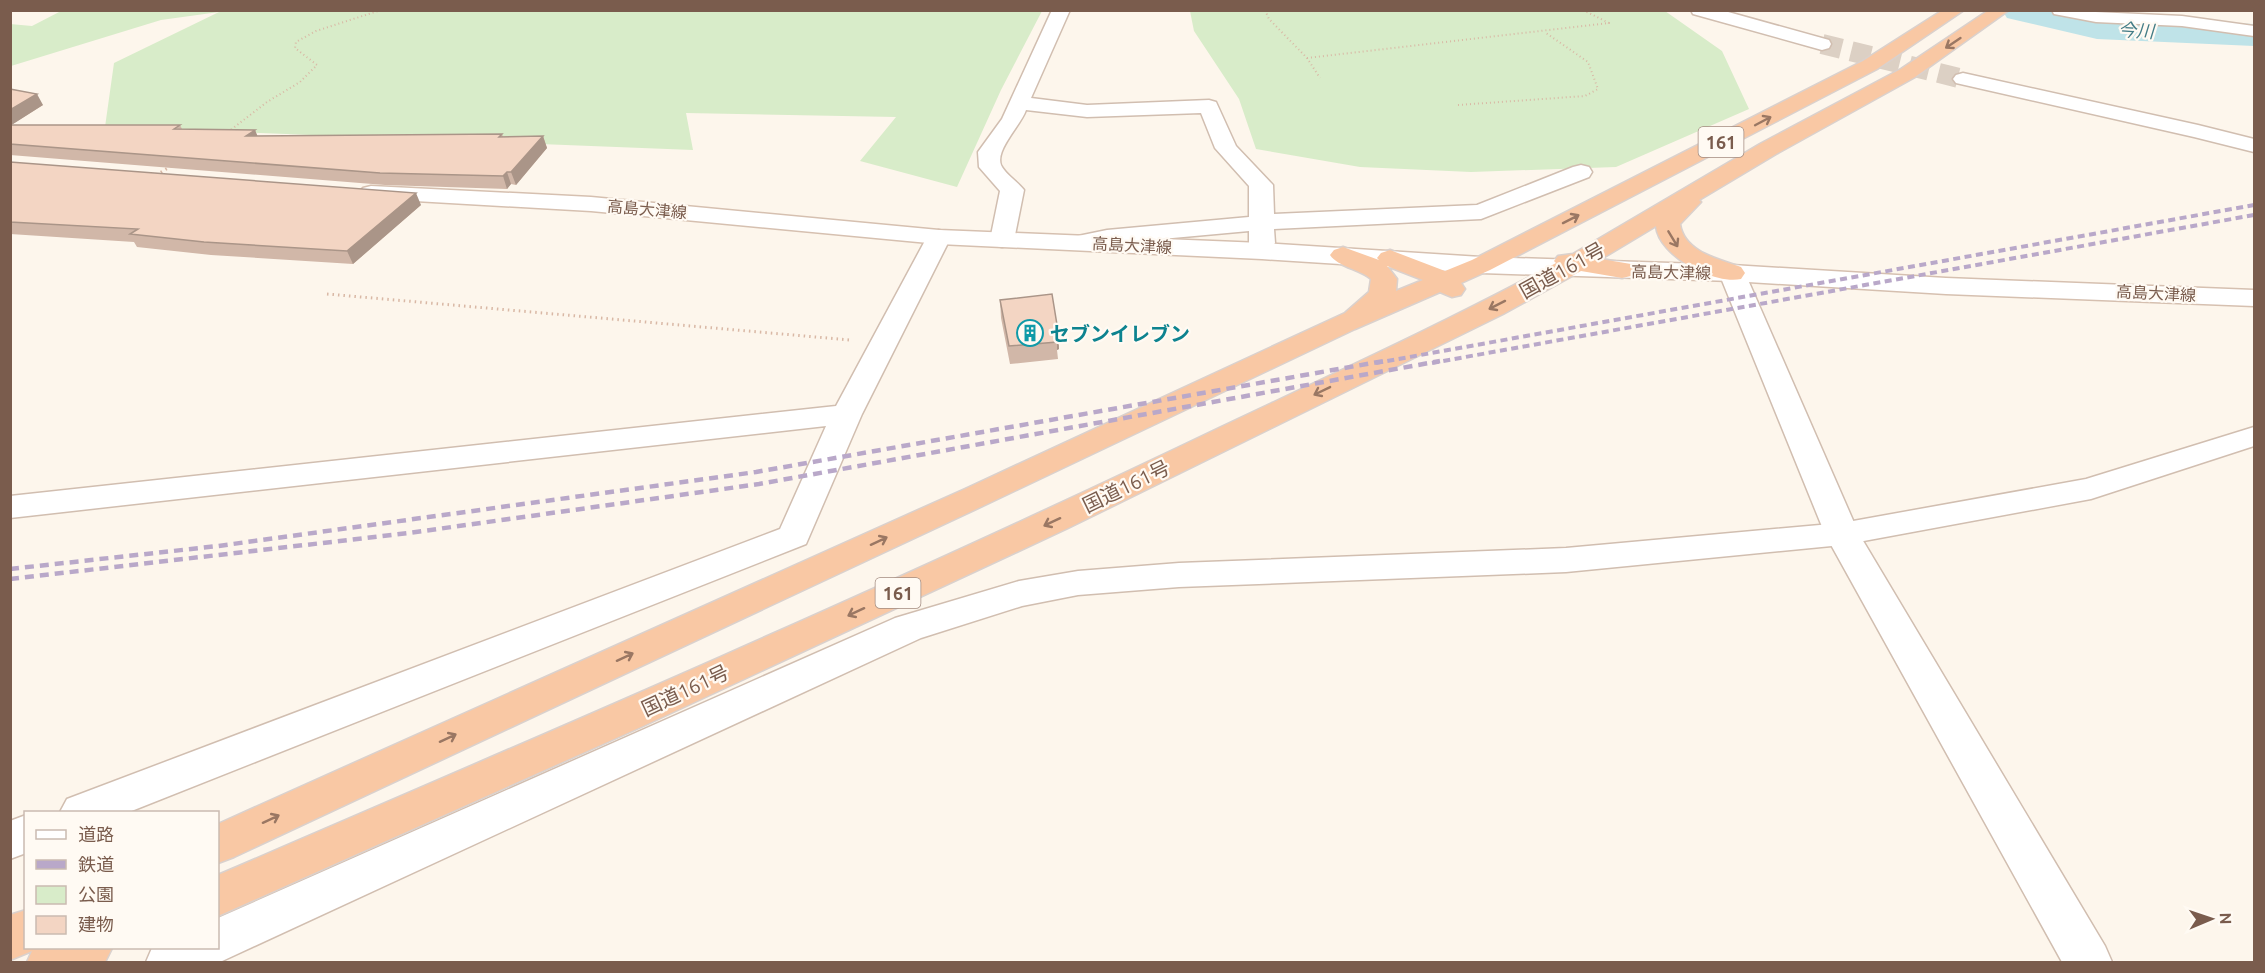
<svg xmlns="http://www.w3.org/2000/svg" width="2265" height="973" viewBox="0 0 2265 973" font-family="Ubuntu,'Noto Sans JP',sans-serif">
  <rect width="100%" height="100%" fill="#fdf6ec"/>
  <path fill="#d8ecc9" d="M 63,10 L 1042,11 L 1001,90 L 957,187 L 860,161 L 896,117 L 686,113 L 693,150 L 105,127 L 114,63 L 219,12 L 161,20 L 11,66 L 10,24 L 32,26 Z
    M 1190,11 L 1665,11 L 1722,51 L 1749,109 L 1616,167 L 1471,172 L 1360,167 L 1256,149 L 1239,99 L 1194,31 Z"/>
  <g fill="none" stroke-linecap="round" stroke-linejoin="round">
    <path fill="#bfe3e8" fill-rule="evenodd" d="M 2002,10 L 2070,10 L 2097,17 L 2254,24 L 2254,46 L 2097,39 L 2007,18 Z"/>
    <path stroke="#dcd0c4" stroke-width="20" stroke-dasharray="20 10" stroke-linecap="butt" d="M 1822,44 L 1963,79"/>
    <defs>
      <path id="minor" d="M 1052,10 L 1070,10 L 1031,98 L 1087,105 L 1209,100 L 1216,102 L 1236,146 L 1273,185 L 1274,214 L 1477,205 L 1573,167 L 1581,165 L 1589,167 L 1592,172 L 1589,177 L 1481,219 L 1274,229 L 1275,243 L 1271,248 L 1262,251 L 1253,248 L 1249,243 L 1249,231 L 1107,244 L 1082,250 L 1073,247 L 1069,242 L 1073,237 L 1107,230 L 1249,217 L 1249,186 L 1215,148 L 1201,113 L 1087,117 L 1026,110 C 1021,125 995,150 1001,165 C 1005,174 1018,182 1024,190 L 1014,240 L 1011,245 L 1002,247 L 993,245 L 990,240 L 1000,191 L 979,167 L 978,152 L 1002,119 Z
        M 1691,10 L 1721,10 L 1829,40 L 1831,44 L 1829,48 L 1822,50 L 1693,14 Z
        M 2052,10 L 2182,16 L 2254,26 L 2254,36 L 2182,26 L 2096,22 L 2054,14 Z
        M 1963,73 L 2198,125 L 2254,139 L 2254,152 L 2194,137 L 1956,83 L 1953,79 L 1956,75 Z
        M 939,230 L 948,232 L 951,237 L 862,414 L 806,544 L 129,812 L 60,812 L 67,799 L 780,529 L 826,426 L 10,518 L 10,496 L 836,406 L 927,237 L 930,232 Z
        M 1732,265 L 1741,267 L 1745,273 L 1859,534 L 2105,946 L 2112,962 L 2062,962 L 1825,534 L 1719,273 L 1723,267 Z
        M 26,815 L 26,853 L 10,859 L 10,821 Z"/>
      <path id="tertiary" d="M 2254,427 L 2254,446 L 2091,499 L 1842,545 L 1566,572 L 1179,587 L 1078,595 L 1022,606 L 921,638 L 220,962 L 146,962 L 152,948 L 218,948 L 218,918 L 895,618 L 1019,581 L 1078,571 L 1179,563 L 1566,548 L 1842,523 L 2086,479 Z"/>
      <path id="secondary" d="M 371,186 L 591,197 L 939,230 L 1262,243 L 1481,257 L 1732,265 L 1946,278 L 2254,290 L 2254,306 L 1946,294 L 1732,281 L 1481,273 L 1262,259 L 939,244 L 591,211 L 363,198 L 359,193 L 363,188 Z"/>
      <path id="trunk" d="M 1943,10 L 1964,10 L 1877,69 L 1490,270 L 1461,283 L 1465,289 L 1461,295 L 1452,297 L 1440,292 L 1355,329 L 989,503 L 234,857 L 218,863 L 218,824 L 965,489 L 1345,313 L 1369,292 L 1371,279 C 1360,269 1338,267 1330,255 L 1334,250 L 1343,247 L 1379,260 L 1377,258 L 1381,253 L 1390,250 L 1445,271 L 1472,260 L 1863,61 ZM 1387,266 L 1423,280 L 1396,291 L 1397,279 Z
        M 1989,10 L 2009,10 L 1915,77 L 1776,154 L 1699,200 L 1701,202 L 1680,224 C 1684,252 1718,259 1741,267 L 1745,273 L 1741,279 C 1714,285 1659,256 1656,226 L 1601,259 L 1631,264 L 1635,270 L 1631,276 L 1622,278 L 1581,271 L 1503,314 L 1068,528 L 643,726 L 218,916 L 218,875 C 553,731 888,587 1217,429 C 1331,375 1445,323 1556,263 L 1554,261 L 1558,256 L 1573,254 L 1760,144 L 1901,69 Z
        M 26,910 L 26,948 L 112,948 L 105,962 L 27,962 L 32,951 L 10,960 L 10,915 Z"/>
    </defs>
    <use href="#minor" stroke="#d1beb0" stroke-width="3"/>
    <use href="#tertiary" stroke="#d1beb0" stroke-width="3"/>
    <use href="#secondary" stroke="#d6c0b0" stroke-width="3"/>
    <use href="#trunk" stroke="#dad1cd" stroke-width="3"/>
    <path stroke="#d9b8a5" stroke-width="2" stroke-dasharray="1 3" stroke-linecap="butt" d="M 1265,10 L 1269,19 L 1307,58 L 1320,78
      M 1307,58 L 1609,23 L 1583,10
      M 1458,105 L 1585,96 L 1598,89 L 1588,62 L 1546,33
      M 228,132 L 267,102 L 300,82 L 317,65 L 295,48 L 296,42 L 316,31 L 381,10"/>
    <path stroke="#d9b8a5" stroke-width="3" stroke-dasharray="1.5 4" stroke-linecap="butt" d="M 156,175 L 173,165
      M 327,294 L 850,340"/>
    <use href="#minor" fill="#fff" fill-rule="evenodd"/>
    <use href="#tertiary" fill="#fff" fill-rule="evenodd"/>
    <use href="#secondary" fill="#fff" fill-rule="evenodd"/>
    <use href="#trunk" fill="#f9c8a4" fill-rule="evenodd"/>
    <path stroke="#b9a8c9" stroke-width="4" stroke-dasharray="7 4.5" stroke-linecap="butt" d="M 1376,363 L 2254,205
      M 1432,363 L 2254,215"/>
    <path stroke="#b9a8c9" stroke-width="4.5" stroke-dasharray="9 6" stroke-linecap="butt" d="M 10,569 L 218,546 L 756,472 L 1384,361
      M 10,579 L 409,533 L 759,484 L 1440,361"/>
  </g>
  <path fill="#d1b7a8" d="M 10,89 L 43,105 L 11,125 L 180,125 L 182,129 L 255,130 L 257,136 L 502,134 L 503,137 L 543,136 L 547,148 L 516,185 L 511,184 L 507,189 L 385,185 L 10,155 Z
    M 10,162 L 421,205 L 353,264 L 211,255 L 137,247 L 134,242 L 10,234 Z
    M 1000,300 L 1058,331 L 1059,349 L 1057,350 L 1058,359 L 1010,364 L 1001,318 Z"/>
  <path fill="#aa9588" d="M 37,94 L 43,105 L 10,126 L 10,110 Z
    M 255,130 L 260,142 L 246,136 Z
    M 543,136 L 547,148 L 516,185 L 511,172 Z
    M 507,172 L 511,184 L 507,189 L 503,176 Z
    M 416,193 L 421,205 L 353,264 L 347,251 Z
    M 1058,331 L 1059,349 L 1057,350 L 1057,342 L 1055,333 Z"/>
  <path fill="#f3d5c3" stroke="#aa9588" stroke-width="1.5" d="M 10,89 L 37,94 L 10,110 Z
    M 10,125 L 180,125 L 174,129 L 255,130 L 246,136 L 502,134 L 499,137 L 543,136 L 511,172 L 507,172 L 503,176 L 380,173 L 10,144 Z
    M 10,162 L 416,193 L 347,251 L 204,242 L 130,234 L 138,229 L 10,222 Z
    M 1052,294 L 1058,331 L 1055,333 L 1057,342 L 1009,346 L 1000,300 Z"/>
  <defs><path id="oneway-shaft" d="M-6 0H5M1.5-3L5.5 0L1.5 3" fill="none" stroke-width="1.6" stroke-linecap="round" stroke-linejoin="round" transform="scale(1.5)"/></defs>
  <g stroke="#9a7763">
    <use href="#oneway-shaft" transform="translate(1953 43) rotate(146)"/>
    <use href="#oneway-shaft" transform="translate(1763 121) rotate(-28)"/>
    <use href="#oneway-shaft" transform="translate(1571 219) rotate(-27)"/>
    <use href="#oneway-shaft" transform="translate(1673 239) rotate(59)"/>
    <use href="#oneway-shaft" transform="translate(1497 305) rotate(153)"/>
    <use href="#oneway-shaft" transform="translate(1322 391) rotate(154)"/>
    <use href="#oneway-shaft" transform="translate(1052 522) rotate(155)"/>
    <use href="#oneway-shaft" transform="translate(879 541) rotate(-25)"/>
    <use href="#oneway-shaft" transform="translate(856 612) rotate(155)"/>
    <use href="#oneway-shaft" transform="translate(625 657) rotate(-25)"/>
    <use href="#oneway-shaft" transform="translate(448 738) rotate(-25)"/>
    <use href="#oneway-shaft" transform="translate(271 819) rotate(-25)"/>
  </g>
  <defs>
    <symbol id="building-ring" viewBox="-11 -11 22 22"><circle r="9.5" fill="#fffaf3" stroke="#0f9aa8" stroke-width="1.5"/><path d="M-4-6H4V6H1V3H-1V6H-4ZM-2.5-4.3h1.7v1.8h-1.7ZM.8-4.3h1.7v1.8H.8ZM-2.5-1h1.7V.8h-1.7ZM.8-1h1.7V.8H.8Z" fill="#0f9aa8"/></symbol>
  </defs>
  <g fill-rule="evenodd">
    <use href="#building-ring" x="1015" y="318" width="30" height="30"/>
  </g>
  <g text-anchor="middle" dominant-baseline="central" stroke-width="4.5" stroke-linejoin="round" paint-order="stroke">
    <g font-size="16" fill="#7a5c4d" stroke="#fffaf3">
      <text transform="translate(647 209) rotate(5)">高島大津線</text>
      <text transform="translate(1132 245) rotate(3)">高島大津線</text>
      <text transform="translate(1671 272) rotate(1)">高島大津線</text>
      <text transform="translate(2156 293) rotate(3)">高島大津線</text>
    </g>
    <g font-size="18" font-style="italic" fill="#437c86" stroke="#fffaf3">
      <text transform="translate(2136 30) rotate(3)">今川</text>
    </g>
    <g fill="#fffaf3" stroke="#a28b7f" stroke-width="1.5">
      <rect x="1698.5" y="127" width="45" height="30" rx="4.5"/>
      <rect x="875.5" y="578" width="45" height="30" rx="4.5"/>
    </g>
    <g font-size="18" font-weight="bold" fill="#7a5c4d">
      <text x="1721" y="142">161</text>
      <text x="898" y="593">161</text>
    </g>
    <g font-size="20" fill="#7a5c4d" stroke="#fffaf3">
      <text transform="translate(1562 270) rotate(-29)">国道161号</text>
      <text transform="translate(1126 486) rotate(-26)">国道161号</text>
      <text transform="translate(685 690) rotate(-25)">国道161号</text>
    </g>
    <g font-size="20" font-weight="bold" fill="#0d838f" stroke="#fffaf3" text-anchor="start">
      <text x="1050" y="333">セブンイレブン</text>
    </g>
  </g>
  <rect width="2265" height="973" fill="none" stroke="#7a5c4d" stroke-width="24"/>
  <rect x="24" y="811" width="195" height="138" fill="#fffaf3" stroke="#cabbb1" stroke-width="1.5"/>
  <rect x="36" y="830" width="30" height="9" fill="#ffffff" stroke="#cabbb1" stroke-width="1.5"/>
  <text x="78" y="841" font-size="18" fill="#7a5c4d">道路</text>
  <rect x="36" y="860" width="30" height="9" fill="#b9a8c9" stroke="#cabbb1" stroke-width="1.5"/>
  <text x="78" y="871" font-size="18" fill="#7a5c4d">鉄道</text>
  <rect x="36" y="886" width="30" height="18" fill="#d8ecc9" stroke="#cabbb1" stroke-width="1.5"/>
  <text x="78" y="901" font-size="18" fill="#7a5c4d">公園</text>
  <rect x="36" y="916" width="30" height="18" fill="#f3d5c3" stroke="#cabbb1" stroke-width="1.5"/>
  <text x="78" y="931" font-size="18" fill="#7a5c4d">建物</text>
  <g transform="translate(2211 919) rotate(88)" stroke="#fffaf3" stroke-width="4.5" paint-order="stroke">
  <path d="M0-4.5L10 22L0 15L-10 22Z" fill="#7a5c4d"/>
  <text y="-9" font-size="16" font-weight="bold" text-anchor="middle" fill="#7a5c4d">N</text>
  </g>
</svg>
